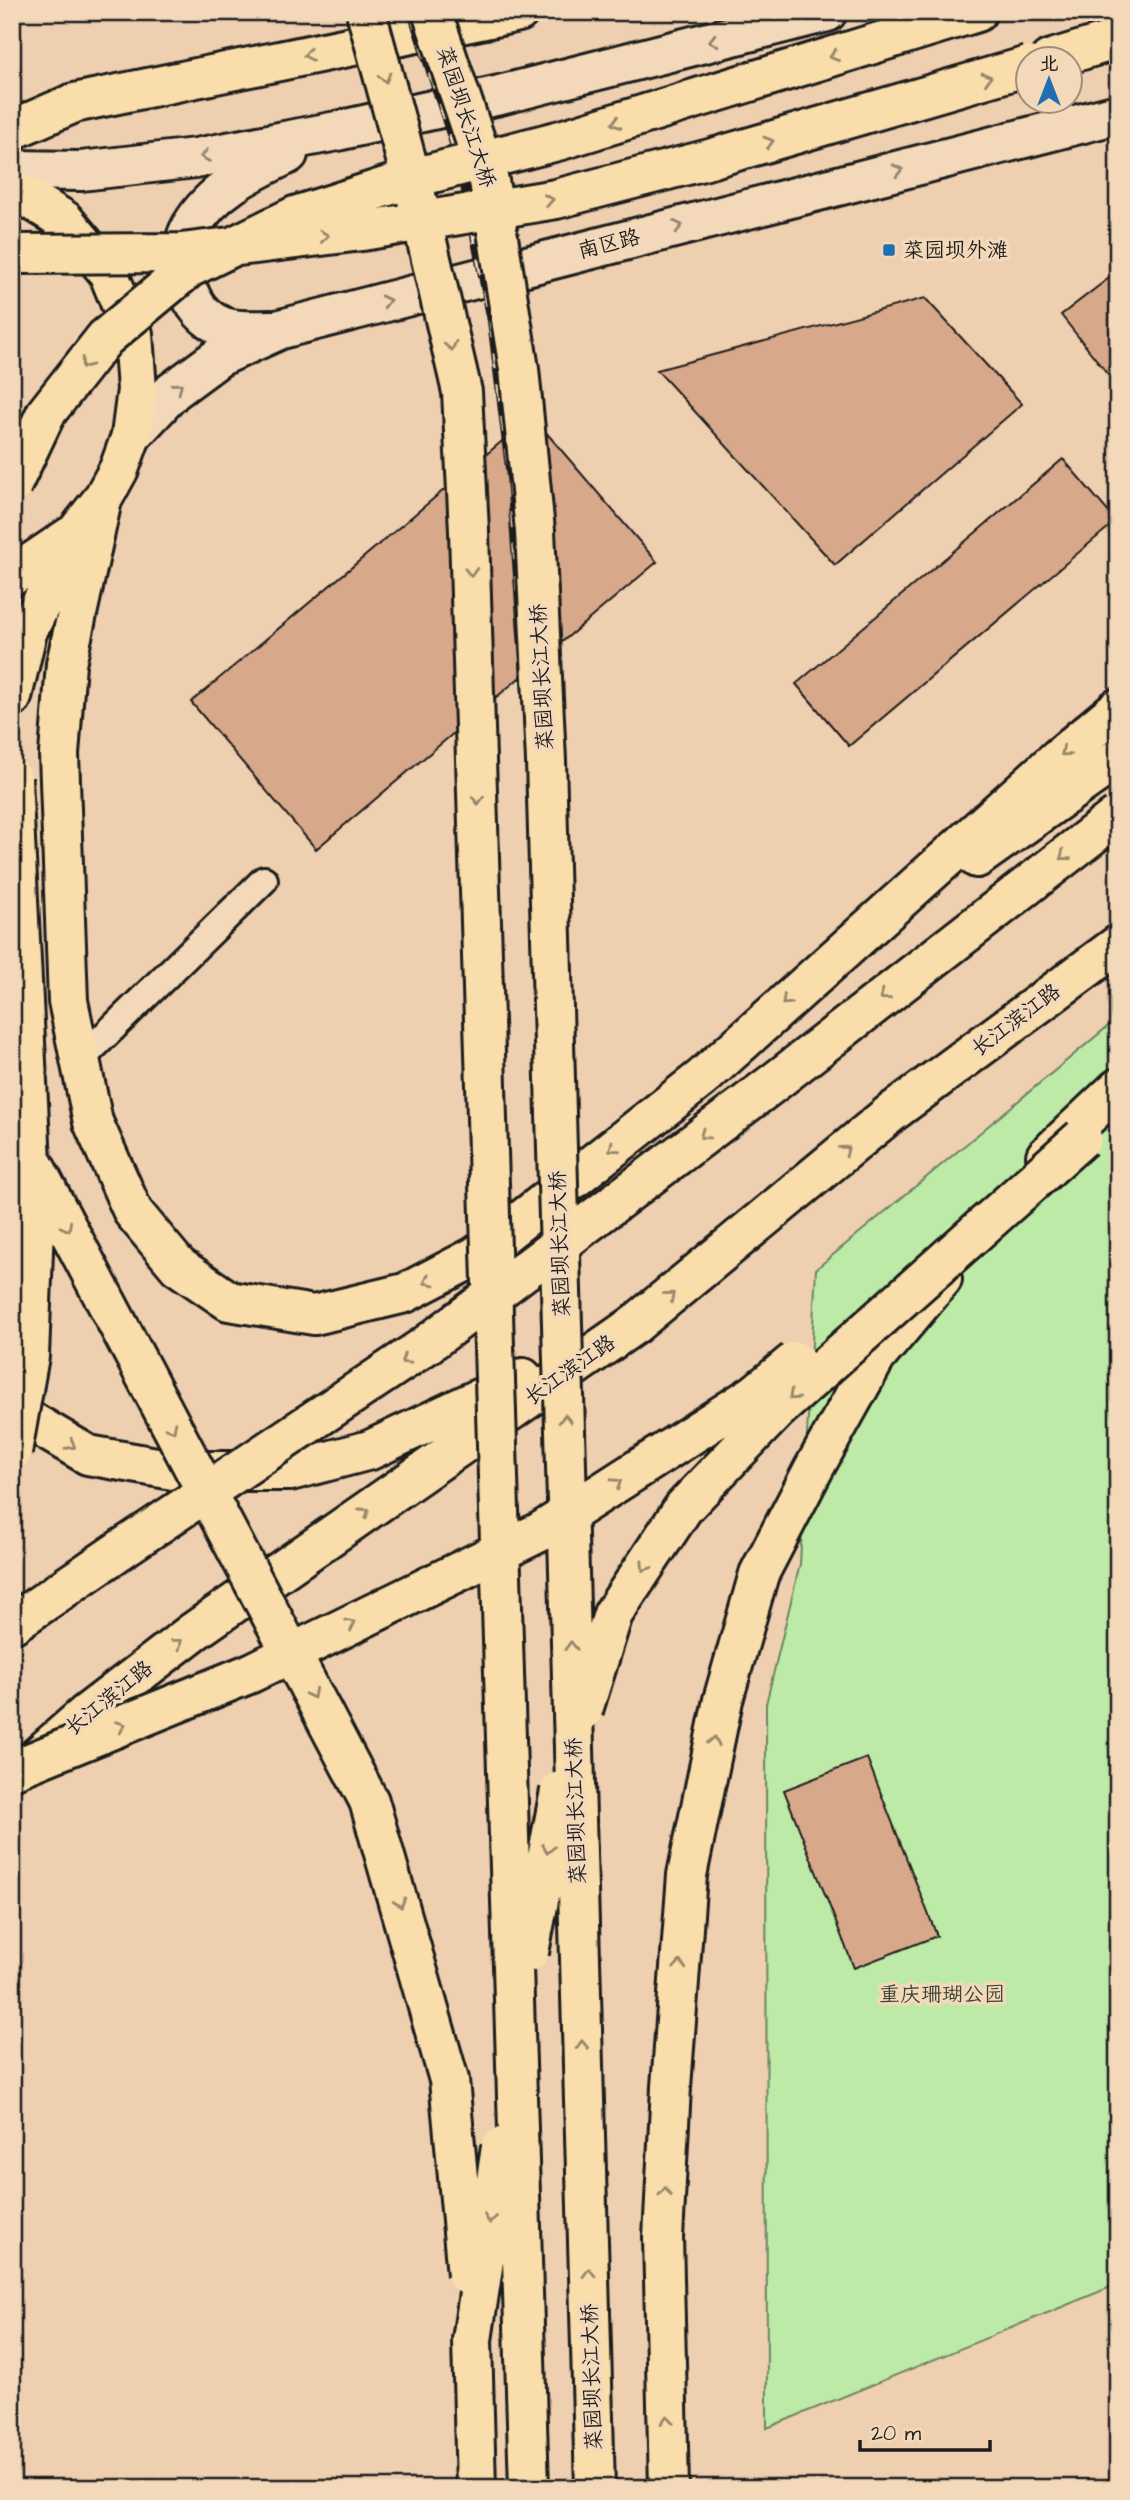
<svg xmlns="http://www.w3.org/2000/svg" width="1130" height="2500" viewBox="0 0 1130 2500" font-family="'Architects Daughter','LXGW WenKai TC',sans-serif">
  <rect width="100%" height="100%" fill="#eecfb0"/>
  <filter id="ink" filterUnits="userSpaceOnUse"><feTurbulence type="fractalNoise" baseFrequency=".0143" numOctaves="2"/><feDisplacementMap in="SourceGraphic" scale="14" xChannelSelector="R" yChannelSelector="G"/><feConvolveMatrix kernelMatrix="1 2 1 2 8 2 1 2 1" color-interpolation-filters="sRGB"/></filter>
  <g filter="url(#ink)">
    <path fill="#beeaa8" stroke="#6d8362" stroke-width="2" d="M 1118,1018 L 1118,2284 L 767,2428 L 766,1704 L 800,1564 L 816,1269 Z"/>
    <path fill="#d8a88a" stroke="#1c1c1c" stroke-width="2" d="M 1118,271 L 1118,387 L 1061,315 Z
      M 925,298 L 1022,404 L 835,565 L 657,370 Z
      M 532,416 L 657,562 L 316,849 L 191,702 Z
      M 1063,459 L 1116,521 L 849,746 L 796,684 Z
      M 867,1758 L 937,1936 L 854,1968 L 784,1790 Z"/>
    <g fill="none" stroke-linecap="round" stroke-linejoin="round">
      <path stroke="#c4ab92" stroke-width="38" stroke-dasharray="38 19" stroke-linecap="butt" d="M 1109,12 L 1118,16"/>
      <defs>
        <path id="lane" d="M 79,1061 L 264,880"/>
        <path id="secondary" d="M 12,170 L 81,171 L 196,158 L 337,131 L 500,95 L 827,12
          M 272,330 C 256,330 239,332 224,327 C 186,314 172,260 191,227 C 212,190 251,172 288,154
          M 131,436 L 173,391 L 219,357 L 281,329 L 1118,114"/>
        <path id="primary" d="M 899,36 L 977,12
          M 1049,60 L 1118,39
          M 12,130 L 74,103 L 519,12
          M 12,188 L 64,220 L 108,272 L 133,334 L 137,390 L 131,436 L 119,469 L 102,500 L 76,533 L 27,632 L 12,697
          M 102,500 L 66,664 L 59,754 L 68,1001 L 93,1122 L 133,1212 L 178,1266 L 229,1301 L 314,1315 L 405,1293 L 476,1256 L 702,1078 L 1058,758 L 1118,708
          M 12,576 L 71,536
          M 977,858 L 1118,758
          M 1046,1156 L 1118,1088
          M 12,1410 L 88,1455 L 179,1471 L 290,1471 L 370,1450 L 523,1378
          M 12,1624 L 123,1548
          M 37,1757 L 86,1714 L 193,1632 L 634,1325 L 891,1113 L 1118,945
          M 472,2340 L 476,2488
          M 669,2488 L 663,2237 L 671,2087 L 687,1875 L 723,1700 L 759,1574 L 813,1470 L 876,1357 L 942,1279"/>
      </defs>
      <use href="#lane" stroke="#1c1c1c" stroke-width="32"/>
      <use href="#secondary" stroke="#1c1c1c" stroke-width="44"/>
      <use href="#primary" stroke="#1c1c1c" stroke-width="44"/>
      <use href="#lane" stroke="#f3d9ba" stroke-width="26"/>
      <use href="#secondary" stroke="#f3d9ba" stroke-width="38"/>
      <use href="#primary" stroke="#f9deab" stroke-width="38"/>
      <defs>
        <path id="rail" d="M 411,12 L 460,166 L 491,321 L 510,477 L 528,734 L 580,2488
          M 440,12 L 485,173 L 536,464 L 552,732 L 604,2488"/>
      </defs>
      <use href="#rail" stroke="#1c1c1c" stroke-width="8"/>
      <use href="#rail" stroke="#f3d9ba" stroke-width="5" stroke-dasharray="16" stroke-linecap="butt"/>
      <defs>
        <path id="primary-bridge" d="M 366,12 L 418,203 L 462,392 L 469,531 L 529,2488
          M 432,12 L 489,181 L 519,369 L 535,531 L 546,761 L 595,2488
          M 12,254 L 181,253 L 362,231 L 556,199 L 706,160 L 1028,66
          M 12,485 L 46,413 L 105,338 L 189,268 L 295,216 L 413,178 L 561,140 L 899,36
          M 12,778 L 34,1224 L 29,1356 L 12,1452
          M 12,1123 L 369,1801 L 449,2080 L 467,2275
          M 123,1548 L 425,1346 L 776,1081 L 1118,815
          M 583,1710 L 613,1614 L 684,1507 L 777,1410 L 1082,1138
          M 12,1770 L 251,1673 L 540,1532 L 755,1394 L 795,1361
          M 529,1952 L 560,1791
          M 472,2340 L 501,2147"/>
      </defs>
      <use href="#primary-bridge" stroke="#1c1c1c" stroke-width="44" stroke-linecap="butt"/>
      <use href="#primary-bridge" stroke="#f9deab" stroke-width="38"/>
    </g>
    <defs><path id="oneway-chevron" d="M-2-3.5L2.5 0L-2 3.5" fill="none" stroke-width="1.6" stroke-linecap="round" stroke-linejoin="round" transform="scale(1.75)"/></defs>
    <g stroke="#928473">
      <use href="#oneway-chevron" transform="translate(713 41) rotate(166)"/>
      <use href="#oneway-chevron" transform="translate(205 156) rotate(170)"/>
      <use href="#oneway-chevron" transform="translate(898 170) rotate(-14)"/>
      <use href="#oneway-chevron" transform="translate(678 226) rotate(-14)"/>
      <use href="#oneway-chevron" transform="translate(386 301) rotate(-14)"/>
      <use href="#oneway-chevron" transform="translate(178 387) rotate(-39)"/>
    </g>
    <g stroke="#96876b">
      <use href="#oneway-chevron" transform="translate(308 55) rotate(169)"/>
      <use href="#oneway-chevron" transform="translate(834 56) rotate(163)"/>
      <use href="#oneway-chevron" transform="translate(385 78) rotate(75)"/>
      <use href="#oneway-chevron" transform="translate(987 78) rotate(-16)"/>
      <use href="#oneway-chevron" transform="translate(616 123) rotate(163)"/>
      <use href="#oneway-chevron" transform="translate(769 142) rotate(-16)"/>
      <use href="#oneway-chevron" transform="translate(549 200) rotate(-11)"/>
      <use href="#oneway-chevron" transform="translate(324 236) rotate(-7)"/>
      <use href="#oneway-chevron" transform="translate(451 346) rotate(77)"/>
      <use href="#oneway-chevron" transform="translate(85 364) rotate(128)"/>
      <use href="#oneway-chevron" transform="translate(471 572) rotate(88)"/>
      <use href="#oneway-chevron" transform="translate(1065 752) rotate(140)"/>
      <use href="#oneway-chevron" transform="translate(478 800) rotate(88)"/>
      <use href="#oneway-chevron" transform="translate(1064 856) rotate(142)"/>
      <use href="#oneway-chevron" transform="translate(884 996) rotate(142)"/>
      <use href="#oneway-chevron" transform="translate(786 1001) rotate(138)"/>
      <use href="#oneway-chevron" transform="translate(704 1135) rotate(143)"/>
      <use href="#oneway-chevron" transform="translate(613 1148) rotate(142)"/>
      <use href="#oneway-chevron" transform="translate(845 1150) rotate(-39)"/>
      <use href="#oneway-chevron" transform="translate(67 1227) rotate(62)"/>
      <use href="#oneway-chevron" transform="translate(428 1281) rotate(152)"/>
      <use href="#oneway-chevron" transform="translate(670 1296) rotate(-40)"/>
      <use href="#oneway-chevron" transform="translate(405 1360) rotate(146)"/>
      <use href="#oneway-chevron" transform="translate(793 1396) rotate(138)"/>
      <use href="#oneway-chevron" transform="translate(565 1419) rotate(-92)"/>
      <use href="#oneway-chevron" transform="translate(172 1428) rotate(62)"/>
      <use href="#oneway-chevron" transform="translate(71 1445) rotate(31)"/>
      <use href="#oneway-chevron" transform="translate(617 1483) rotate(-33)"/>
      <use href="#oneway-chevron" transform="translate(365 1512) rotate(-35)"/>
      <use href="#oneway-chevron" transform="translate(645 1567) rotate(124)"/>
      <use href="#oneway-chevron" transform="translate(351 1624) rotate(-26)"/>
      <use href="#oneway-chevron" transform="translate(178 1643) rotate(-38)"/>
      <use href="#oneway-chevron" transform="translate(571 1646) rotate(-92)"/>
      <use href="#oneway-chevron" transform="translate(312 1694) rotate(62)"/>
      <use href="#oneway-chevron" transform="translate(121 1726) rotate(-22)"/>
      <use href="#oneway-chevron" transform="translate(714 1741) rotate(-78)"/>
      <use href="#oneway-chevron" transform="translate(548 1849) rotate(101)"/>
      <use href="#oneway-chevron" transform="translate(400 1903) rotate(73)"/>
      <use href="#oneway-chevron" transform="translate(680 1965) rotate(-86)"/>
      <use href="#oneway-chevron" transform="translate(582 2045) rotate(-92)"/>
      <use href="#oneway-chevron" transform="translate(665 2192) rotate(-87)"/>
      <use href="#oneway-chevron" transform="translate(490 2219) rotate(98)"/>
      <use href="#oneway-chevron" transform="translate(589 2273) rotate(-92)"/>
      <use href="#oneway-chevron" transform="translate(667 2420) rotate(-91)"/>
    </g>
  </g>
  <rect fill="#1f6fb2" stroke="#f3d9ba" stroke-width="2.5" x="882" y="243" width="14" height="14" rx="3.5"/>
  <g text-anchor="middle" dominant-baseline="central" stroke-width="7" stroke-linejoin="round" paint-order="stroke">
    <g font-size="21" fill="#1c1c1c" stroke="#f3d9ba">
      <text transform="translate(466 117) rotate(72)">菜园坝长江大桥</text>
      <text transform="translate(609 244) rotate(-14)">南区路</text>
      <text transform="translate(542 677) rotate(-93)">菜园坝长江大桥</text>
      <text transform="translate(1016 1020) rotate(-37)">长江滨江路</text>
      <text transform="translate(560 1244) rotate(-92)">菜园坝长江大桥</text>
      <text transform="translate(570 1370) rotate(-35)">长江滨江路</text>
      <text transform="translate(109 1698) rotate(-39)">长江滨江路</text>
      <text transform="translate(576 1811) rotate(-92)">菜园坝长江大桥</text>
      <text transform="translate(592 2377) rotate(-92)">菜园坝长江大桥</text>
    </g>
    <g font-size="21" fill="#1c1c1c" stroke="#f3d9ba" text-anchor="start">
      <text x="903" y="250">菜园坝外滩</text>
    </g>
    <g font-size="21" fill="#3c4538" stroke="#f3d9ba">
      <text x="942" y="1994">重庆珊瑚公园</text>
    </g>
  </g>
  <rect width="1130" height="2500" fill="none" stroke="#f3d9ba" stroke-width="42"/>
  <rect x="21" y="21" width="1088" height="2458" fill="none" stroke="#1c1c1c" stroke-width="2.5" filter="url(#ink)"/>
  <g transform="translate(1049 80)"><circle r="33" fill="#f3d9ba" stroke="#9d8d7b" stroke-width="2"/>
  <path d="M0-5L12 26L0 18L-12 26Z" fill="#1f6fb2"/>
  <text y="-10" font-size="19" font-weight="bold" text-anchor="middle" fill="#1c1c1c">北</text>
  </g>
  <path d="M860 2440v10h130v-10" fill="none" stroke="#1c1c1c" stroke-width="3.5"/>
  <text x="871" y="2440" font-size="21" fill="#1c1c1c" stroke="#f3d9ba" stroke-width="5" paint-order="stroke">20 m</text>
</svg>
